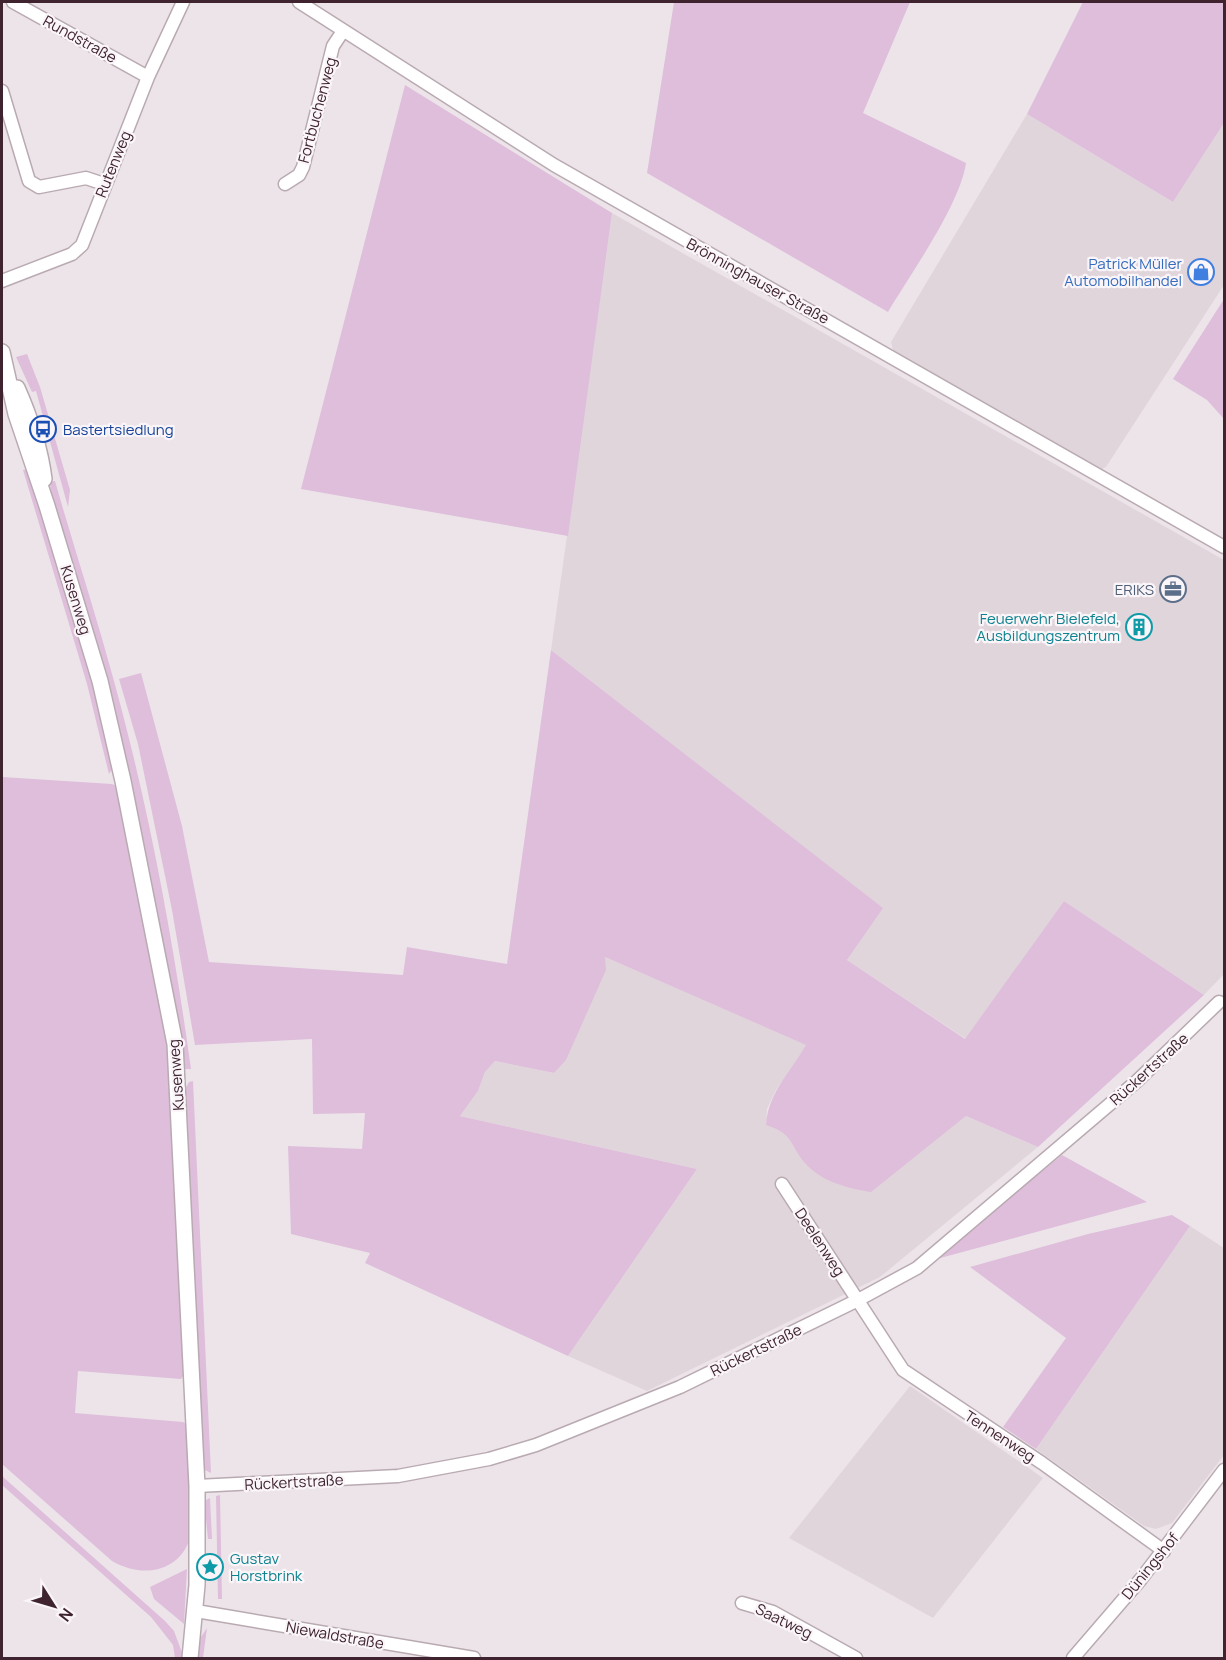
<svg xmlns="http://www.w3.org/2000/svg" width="1226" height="1660" viewBox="0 0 1226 1660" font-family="Manrope,sans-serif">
  <rect width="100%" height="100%" fill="#ede4ea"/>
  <path fill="#e1d5dc" d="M 1027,114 L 1173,202 L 1224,123 L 1224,285 L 1106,467 L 1102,469 L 893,350 L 891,342 Z
    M 612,213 L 1224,560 L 1224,974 L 1204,995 L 1064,901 L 966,1039 L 847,960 L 882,908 L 551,650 Z
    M 605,957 L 807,1045 L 776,1090 L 767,1109 L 766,1125 L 784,1131 L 806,1164 L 871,1191 L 966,1116 L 1038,1147 L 880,1277 L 647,1391 L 568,1356 L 697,1169 L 460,1116 L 478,1091 L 485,1072 L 495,1061 L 554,1073 Z
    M 1190,1226 L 1224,1248 L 1224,1455 L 1172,1523 L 1156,1529 L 1144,1526 L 1036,1449 Z
    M 910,1386 L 1043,1478 L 933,1618 L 789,1538 Z"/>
  <path fill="#debedb" d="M 674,2 L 910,2 L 863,113 L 966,163 C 960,205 911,273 888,312 L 647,173 Z
    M 1083,2 L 1224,2 L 1224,123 L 1173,202 L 1027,114 Z
    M 405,85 L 612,213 L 568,536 L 301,489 Z
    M 1224,299 L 1224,419 L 1207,400 L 1173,379 Z
    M 27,354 L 40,387 L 70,490 L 68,507 L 36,391 L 32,392 L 16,357 Z
    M 30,469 L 92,681 L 113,768 L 109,774 L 87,684 L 23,470 Z
    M 55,481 C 74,548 96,614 114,681 C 149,808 173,939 191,1069 L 185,1069 L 133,792 L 108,687 L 51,498 L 50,482 Z
    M 551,650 L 883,908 L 847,960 L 965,1039 L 1064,901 L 1204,995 L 1038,1147 L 966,1116 L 871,1192 C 847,1188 821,1182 804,1162 C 788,1141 793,1134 766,1125 C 768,1093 791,1071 806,1045 L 605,957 L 606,970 L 566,1060 L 554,1073 L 495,1061 L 485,1072 L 478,1091 L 460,1116 L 697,1169 L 568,1356 L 365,1263 L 370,1253 L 291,1234 L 288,1146 L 362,1149 L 365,1113 L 313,1114 L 312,1039 L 195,1045 L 172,910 L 138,744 L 119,679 L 141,673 L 182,826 L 209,962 L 403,975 L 407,947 L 507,964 Z
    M 2,777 L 112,784 L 118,787 L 167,1042 L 185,1373 L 181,1379 L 78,1371 L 75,1413 L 183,1422 L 188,1425 L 192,1531 C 184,1571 145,1580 112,1561 L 2,1464 Z
    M 193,1081 L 211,1473 L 203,1469 L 185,1089 L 189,1082 Z
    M 1062,1155 L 1147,1202 L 933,1260 Z
    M 1172,1215 L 1190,1226 L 1036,1449 L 1003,1427 L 1066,1338 L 970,1267 L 1088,1234 Z
    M 2,1476 L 165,1621 L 174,1631 L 184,1658 L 175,1658 L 173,1645 L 151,1617 L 2,1485 Z
    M 220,1495 L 222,1599 L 218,1599 L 216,1496 Z
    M 210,1498 L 212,1539 L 208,1539 L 204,1501 Z
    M 187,1569 L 184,1624 L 154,1599 L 150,1587 Z
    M 207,1628 L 203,1658 L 197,1658 L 201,1637 Z"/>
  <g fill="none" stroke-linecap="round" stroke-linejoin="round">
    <defs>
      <path id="minor" d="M 13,2 L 148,77
        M 299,2 L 554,165 L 1224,547
        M 2,91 L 29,181 L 39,187 L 86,178 L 104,184
        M 285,184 L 299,175 L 303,167 L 333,46 L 343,31
        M 2,281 L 72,254 L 82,245 L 148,77 L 183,2
        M 782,1184 L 903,1370 L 1042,1463 L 1164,1551
        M 197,1486 L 398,1476 L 489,1459 L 536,1445 L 680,1387 L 858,1300 L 917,1268 L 1137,1081 L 1219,1002
        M 742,1603 L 773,1612 L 856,1658
        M 196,1611 L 474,1658
        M 1073,1658 L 1141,1579 L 1224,1470"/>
      <path id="tertiary" d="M 2,352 L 16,414 L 47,506 L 100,681 L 123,781 L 175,1044 L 197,1486 L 197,1585 L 190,1658
        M 17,388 C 30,417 40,448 44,479"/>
    </defs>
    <use href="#minor" stroke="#b9aab2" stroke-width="15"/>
    <use href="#tertiary" stroke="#b9aab2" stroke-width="18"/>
    <use href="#minor" stroke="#fff" stroke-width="12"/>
    <use href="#tertiary" stroke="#fff" stroke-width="15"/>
  </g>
  <defs>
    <symbol id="shop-ring" viewBox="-11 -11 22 22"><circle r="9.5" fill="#faf5f8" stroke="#3f7fe0" stroke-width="1.5"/><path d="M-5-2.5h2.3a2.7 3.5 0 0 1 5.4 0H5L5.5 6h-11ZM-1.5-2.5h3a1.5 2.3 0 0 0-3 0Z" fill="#3f7fe0"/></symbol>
    <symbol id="bus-ring" viewBox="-11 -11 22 22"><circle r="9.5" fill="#faf5f8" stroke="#1a4fb4" stroke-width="1.5"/><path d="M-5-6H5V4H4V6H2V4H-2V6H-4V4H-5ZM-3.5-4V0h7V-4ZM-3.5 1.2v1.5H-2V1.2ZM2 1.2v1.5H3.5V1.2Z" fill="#1a4fb4"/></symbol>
    <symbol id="office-ring" viewBox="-11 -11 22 22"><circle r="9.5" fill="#faf5f8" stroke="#5c6f8a" stroke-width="1.5"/><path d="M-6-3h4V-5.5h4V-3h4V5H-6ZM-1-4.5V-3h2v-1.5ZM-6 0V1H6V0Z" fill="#5c6f8a"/></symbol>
    <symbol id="building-ring" viewBox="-11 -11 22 22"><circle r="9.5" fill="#faf5f8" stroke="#0f9aa8" stroke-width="1.5"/><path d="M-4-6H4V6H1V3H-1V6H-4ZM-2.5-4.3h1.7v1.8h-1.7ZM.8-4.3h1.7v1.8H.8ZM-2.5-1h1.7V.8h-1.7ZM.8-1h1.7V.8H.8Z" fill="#0f9aa8"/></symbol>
    <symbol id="sight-ring" viewBox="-11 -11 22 22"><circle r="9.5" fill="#faf5f8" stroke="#0f9aa8" stroke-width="1.5"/><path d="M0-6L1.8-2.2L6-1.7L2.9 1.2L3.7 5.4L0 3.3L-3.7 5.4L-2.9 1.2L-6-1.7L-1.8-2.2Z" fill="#0f9aa8"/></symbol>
  </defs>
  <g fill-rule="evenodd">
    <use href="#shop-ring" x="1186" y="257" width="30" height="30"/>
    <use href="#bus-ring" x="28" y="414" width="30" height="30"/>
    <use href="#office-ring" x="1158" y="574" width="30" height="30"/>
    <use href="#building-ring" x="1124" y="612" width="30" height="30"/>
    <use href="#sight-ring" x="195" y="1552" width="30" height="30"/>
  </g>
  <g text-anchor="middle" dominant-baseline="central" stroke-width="4.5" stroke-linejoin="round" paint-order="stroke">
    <g font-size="15" fill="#3f2430" stroke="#faf5f8">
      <text transform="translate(80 39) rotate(29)">Rundstraße</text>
      <text transform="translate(317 110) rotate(-75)">Fortbuchenweg</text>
      <text transform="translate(113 164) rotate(-68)">Rutenweg</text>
      <text transform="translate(758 281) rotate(29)">Brönninghauser Straße</text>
      <text transform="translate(76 600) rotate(73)">Kusenweg</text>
      <text transform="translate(1149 1069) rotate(-42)">Rückertstraße</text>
      <text transform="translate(176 1075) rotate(-94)">Kusenweg</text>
      <text transform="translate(820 1242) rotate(57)">Deelenweg</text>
      <text transform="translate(756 1350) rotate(-26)">Rückertstraße</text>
      <text transform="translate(1000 1436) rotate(33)">Tennenweg</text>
      <text transform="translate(294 1482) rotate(-3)">Rückertstraße</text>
      <text transform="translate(1150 1566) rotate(-51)">Düningshof</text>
      <text transform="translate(784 1621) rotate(26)">Saatweg</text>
      <text transform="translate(335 1635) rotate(10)">Niewaldstraße</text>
    </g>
    <g font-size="15" fill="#366cbe" stroke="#faf5f8" text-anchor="end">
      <text x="1182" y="263">Patrick Müller<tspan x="1182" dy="17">Automobilhandel</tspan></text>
    </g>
    <g font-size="15" fill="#164399" stroke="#faf5f8" text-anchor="start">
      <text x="63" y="429">Bastertsiedlung</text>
    </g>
    <g font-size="15" fill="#4e5e75" stroke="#faf5f8" text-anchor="end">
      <text x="1154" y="589">ERIKS</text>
    </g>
    <g font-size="15" fill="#0d838f" stroke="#faf5f8" text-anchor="end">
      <text x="1120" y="618">Feuerwehr Bielefeld,<tspan x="1120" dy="17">Ausbildungszentrum</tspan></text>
      <text x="230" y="1558" text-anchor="start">Gustav<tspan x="230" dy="17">Horstbrink</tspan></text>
    </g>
  </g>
  <rect width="1226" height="1660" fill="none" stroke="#3f2430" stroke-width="6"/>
  <g transform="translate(54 1606) rotate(127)" stroke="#faf5f8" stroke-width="4.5" paint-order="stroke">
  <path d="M0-4.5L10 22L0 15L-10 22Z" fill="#3f2430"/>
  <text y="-9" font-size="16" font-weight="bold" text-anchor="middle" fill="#3f2430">N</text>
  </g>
</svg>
